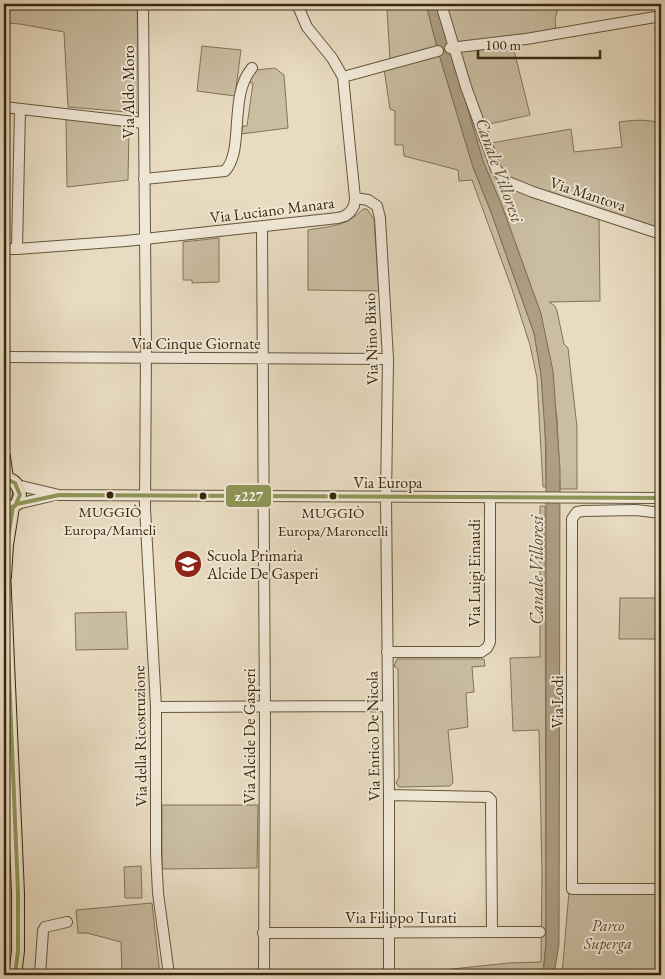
<svg xmlns="http://www.w3.org/2000/svg" width="665" height="979" viewBox="0 0 665 979" font-family="'EB Garamond',serif">
  <rect width="100%" height="100%" fill="#e8dbc1"/>
  <filter id="stains"><feTurbulence type="fractalNoise" baseFrequency=".004" numOctaves="4"/><feColorMatrix values="0 0 0 0 .2 0 0 0 0 .09 0 0 0 0 .02 0 0 0 .5 -.17"/></filter>
  <radialGradient id="worn" r=".72"><stop offset=".6" stop-color="#630" stop-opacity="0"/><stop offset="1" stop-color="#630" stop-opacity=".3"/></radialGradient>
  <path fill="#cabda2" stroke="#827258" d="M 4,4 L 137,4 L 139,113 L 68,107 L 64,32 L 20,24 L 4,23 Z
    M 421,4 L 426,4 L 438,51 L 473,167 L 491,212 L 534,333 L 541,374 L 545,419 L 546,487 L 543,487 L 537,378 L 530,345 L 511,286 L 472,180 L 459,181 L 458,170 L 404,156 L 403,145 L 395,145 L 395,111 L 390,109 L 384,69 L 390,59 L 387,10 Z
    M 437,4 L 559,4 L 555,20 L 556,32 L 512,42 L 530,115 L 485,125 L 491,143 L 571,129 L 574,152 L 622,147 L 619,122 C 634,120 646,119 661,123 L 661,229 L 534,188 L 503,174 L 511,189 L 599,218 L 600,301 L 549,302 L 555,306 L 557,311 L 564,344 L 568,348 L 577,427 L 577,489 L 560,489 L 557,418 L 541,314 L 502,206 L 483,161 Z
    M 202,46 L 241,50 L 235,96 L 197,91 Z
    M 275,68 L 284,75 L 288,128 L 241,134 L 243,126 L 247,126 L 253,83 L 247,82 L 256,70 Z
    M 66,119 L 129,127 L 128,180 L 67,187 Z
    M 363,209 L 367,209 L 374,219 L 379,291 L 308,290 L 308,230 C 330,226 346,227 363,209 Z
    M 219,238 L 219,282 L 192,283 L 192,280 L 183,280 L 183,242 Z
    M 4,485 L 10,487 L 13,492 L 11,501 L 4,503 Z
    M 540,506 L 545,506 L 546,902 L 546,943 L 543,975 L 396,975 L 509,963 L 541,962 L 542,874 L 539,730 L 513,731 L 510,658 L 540,657 Z
    M 620,598 L 660,598 L 660,639 L 619,639 Z
    M 126,612 L 128,649 L 76,650 L 75,613 Z
    M 397,659 L 484,659 L 485,666 L 472,667 L 474,692 L 466,693 L 468,727 L 448,730 L 453,783 L 450,786 L 399,787 L 396,783 L 399,777 L 398,669 L 394,666 Z
    M 162,805 L 258,805 L 257,868 L 162,869 Z
    M 141,866 L 142,898 L 125,898 L 124,867 Z
    M 569,891 L 661,892 L 661,975 L 562,975 Z
    M 152,903 L 160,975 L 122,975 L 121,942 L 87,933 L 78,933 L 76,910 Z"/>
  <path fill="#ad9e84" stroke="#7f6f54" d="M 426,4 L 437,4 L 483,161 L 502,206 L 541,314 L 553,371 L 560,468 L 559,944 L 554,975 L 543,975 L 546,943 L 546,448 L 541,374 L 534,333 L 491,212 L 473,167 L 438,51 Z"/>
  <g fill="none" stroke-linecap="round" stroke-linejoin="round">
    <defs>
      <path id="minor" d="M 143,4 L 146,348 L 145,508 L 156,707 L 156,854 L 158,893 L 169,975
        M 441,4 L 466,87 L 496,169 L 506,181 L 533,192 L 661,234
        M 450,48 L 526,39 L 661,16
        M 343,77 L 438,51
        M 4,107 L 143,123
        M 144,179 L 225,171 C 245,150 228,96 252,68
        M 355,198 L 368,200 L 377,206 L 380,218 L 388,359 L 386,497 L 389,795 L 389,975
        M 262,227 L 265,721 L 264,975
        M 4,249 L 17,249 L 126,241 L 338,218 L 345,216 L 350,212 L 354,206 L 355,198 L 343,77 L 332,58 L 307,27 L 297,4
        M 17,249 L 20,109
        M 4,357 L 388,359
        M 17,485 L 59,495 L 661,498
        M 17,504 L 51,496
        M 661,513 L 636,510 L 583,511 L 577,512 L 572,519 L 572,889 L 661,889
        M 387,652 L 481,652 L 487,648 L 490,642 L 490,497
        M 156,707 L 388,706
        M 389,795 L 488,797 L 491,800 L 492,932
        M 263,933 L 540,932
        M 40,975 L 43,931 L 45,927 L 67,922"/>
      <path id="major" d="M 4,457 L 7,479
        M 4,478 C 14,479 19,485 20,495 L 17,504 L 7,510
        M 4,570 L 18,893 L 18,951 L 15,975
        M 5,577 L 7,545 L 13,507"/>
    </defs>
    <use href="#minor" stroke="#66553a" stroke-width="12"/>
    <use href="#major" stroke="#3a280d" stroke-width="14"/>
    <use href="#minor" stroke="#f0e8d7" stroke-width="10"/>
    <use href="#major" stroke="#e8dbc1" stroke-width="12"/>
    <defs>
      <path id="bus-1" d="M 4,478 L 15,483 L 20,495 L 15,506 L 4,510
        M 13,507 L 17,504 L 59,495 L 661,498
        M 13,507 L 7,545 L 5,577 L 18,893 L 18,951 L 15,975"/>
    </defs>
    <use href="#bus-1" stroke="#f0e8d7" stroke-width="8"/>
    <use href="#bus-1" stroke="#8f9557" stroke-width="4"/>
  </g>
  <defs>
    <symbol id="school-disc" viewBox="-11 -11 22 22"><circle r="9.5" fill="#8f2418" stroke="#f0e8d7"/><path d="M0-5L7-2L0 1L-7-2ZM-4 1L0 2.5L4 1V4Q0 6-4 4Z" fill="#fff"/></symbol>
  </defs>
  <g fill-rule="evenodd">
    <use href="#school-disc" x="172" y="548" width="32" height="32"/>
  </g>
  <g fill="#3a280d" stroke="#f0e8d7" stroke-width="2">
    <circle cx="110" cy="495" r="4.5"/>
    <circle cx="203" cy="496" r="4.5"/>
    <circle cx="333" cy="496" r="4.5"/>
  </g>
  <g text-anchor="middle" dominant-baseline="central" stroke-width="4" stroke-linejoin="round" paint-order="stroke">
    <g font-size="15" fill="#3a280d" stroke="#f0e8d7">
      <text x="110" y="511">MUGGIÒ<tspan x="110" dy="18">Europa/Mameli</tspan></text>
      <text x="333" y="512">MUGGIÒ<tspan x="333" dy="18">Europa/Maroncelli</tspan></text>
    </g>
    <g font-size="16" fill="#3a280d" stroke="#f0e8d7">
      <text transform="translate(128 92) rotate(-90)">Via Aldo Moro</text>
      <text transform="translate(588 194) rotate(18)">Via Mantova</text>
      <text transform="translate(272 210) rotate(-7)">Via Luciano Manara</text>
      <text transform="translate(371 339) rotate(-92)">Via Nino Bixio</text>
      <text x="196" y="343">Via Cinque Giornate</text>
      <text x="388" y="482">Via Europa</text>
      <text transform="translate(474 573) rotate(-90)">Via Luigi Einaudi</text>
      <text transform="translate(557 702) rotate(-90)">Via Lodi</text>
      <text transform="translate(140 736) rotate(-91)">Via della Ricostruzione</text>
      <text transform="translate(249 736) rotate(-90)">Via Alcide De Gasperi</text>
      <text transform="translate(373 736) rotate(-91)">Via Enrico De Nicola</text>
      <text x="401" y="917">Via Filippo Turati</text>
    </g>
    <g font-size="16" fill="#3a280d" stroke="#f0e8d7" text-anchor="start">
      <text x="207" y="555">Scuola Primaria<tspan x="207" dy="18">Alcide De Gasperi</tspan></text>
    </g>
    <g font-size="16" font-style="italic" fill="#5e4d32" stroke="#f0e8d7">
      <text x="608" y="925">Parco<tspan x="608" dy="18">Superga</tspan></text>
    </g>
    <g font-size="18" font-style="italic" fill="#5c4b31" stroke="#f0e8d7">
      <text transform="translate(500 170) rotate(70)">Canale Villoresi</text>
      <text transform="translate(536 570) rotate(-90)">Canale Villoresi</text>
    </g>
  </g>
  <rect stroke="#f0e8d7" stroke-width="2" x="225" y="484" width="47" height="24" rx="5" fill="#8f9557"/>
  <g font-size="14" text-anchor="middle" font-weight="bold" fill="#fff">
    <text x="249" y="501">z227</text>
  </g>
  <rect width="665" height="979" fill="none" stroke="#e8dbc1" stroke-width="20"/>
  <rect x="5" y="5" width="655" height="969" fill="none" stroke="#3a280d" stroke-width="2.5"/>
  <rect x="10" y="10" width="645" height="959" fill="none" stroke="#3a280d"/>
  <path d="M478 50v8h122v-8" fill="none" stroke="#3a280d" stroke-width="2.5"/>
  <text x="485" y="50" font-size="15" fill="#3a280d" stroke="#f0e8d7" stroke-width="4" paint-order="stroke">100 m</text>
  <rect width="100%" height="100%" filter="url(#stains)"/>
  <rect width="100%" height="100%" fill="url(#worn)"/>
</svg>
